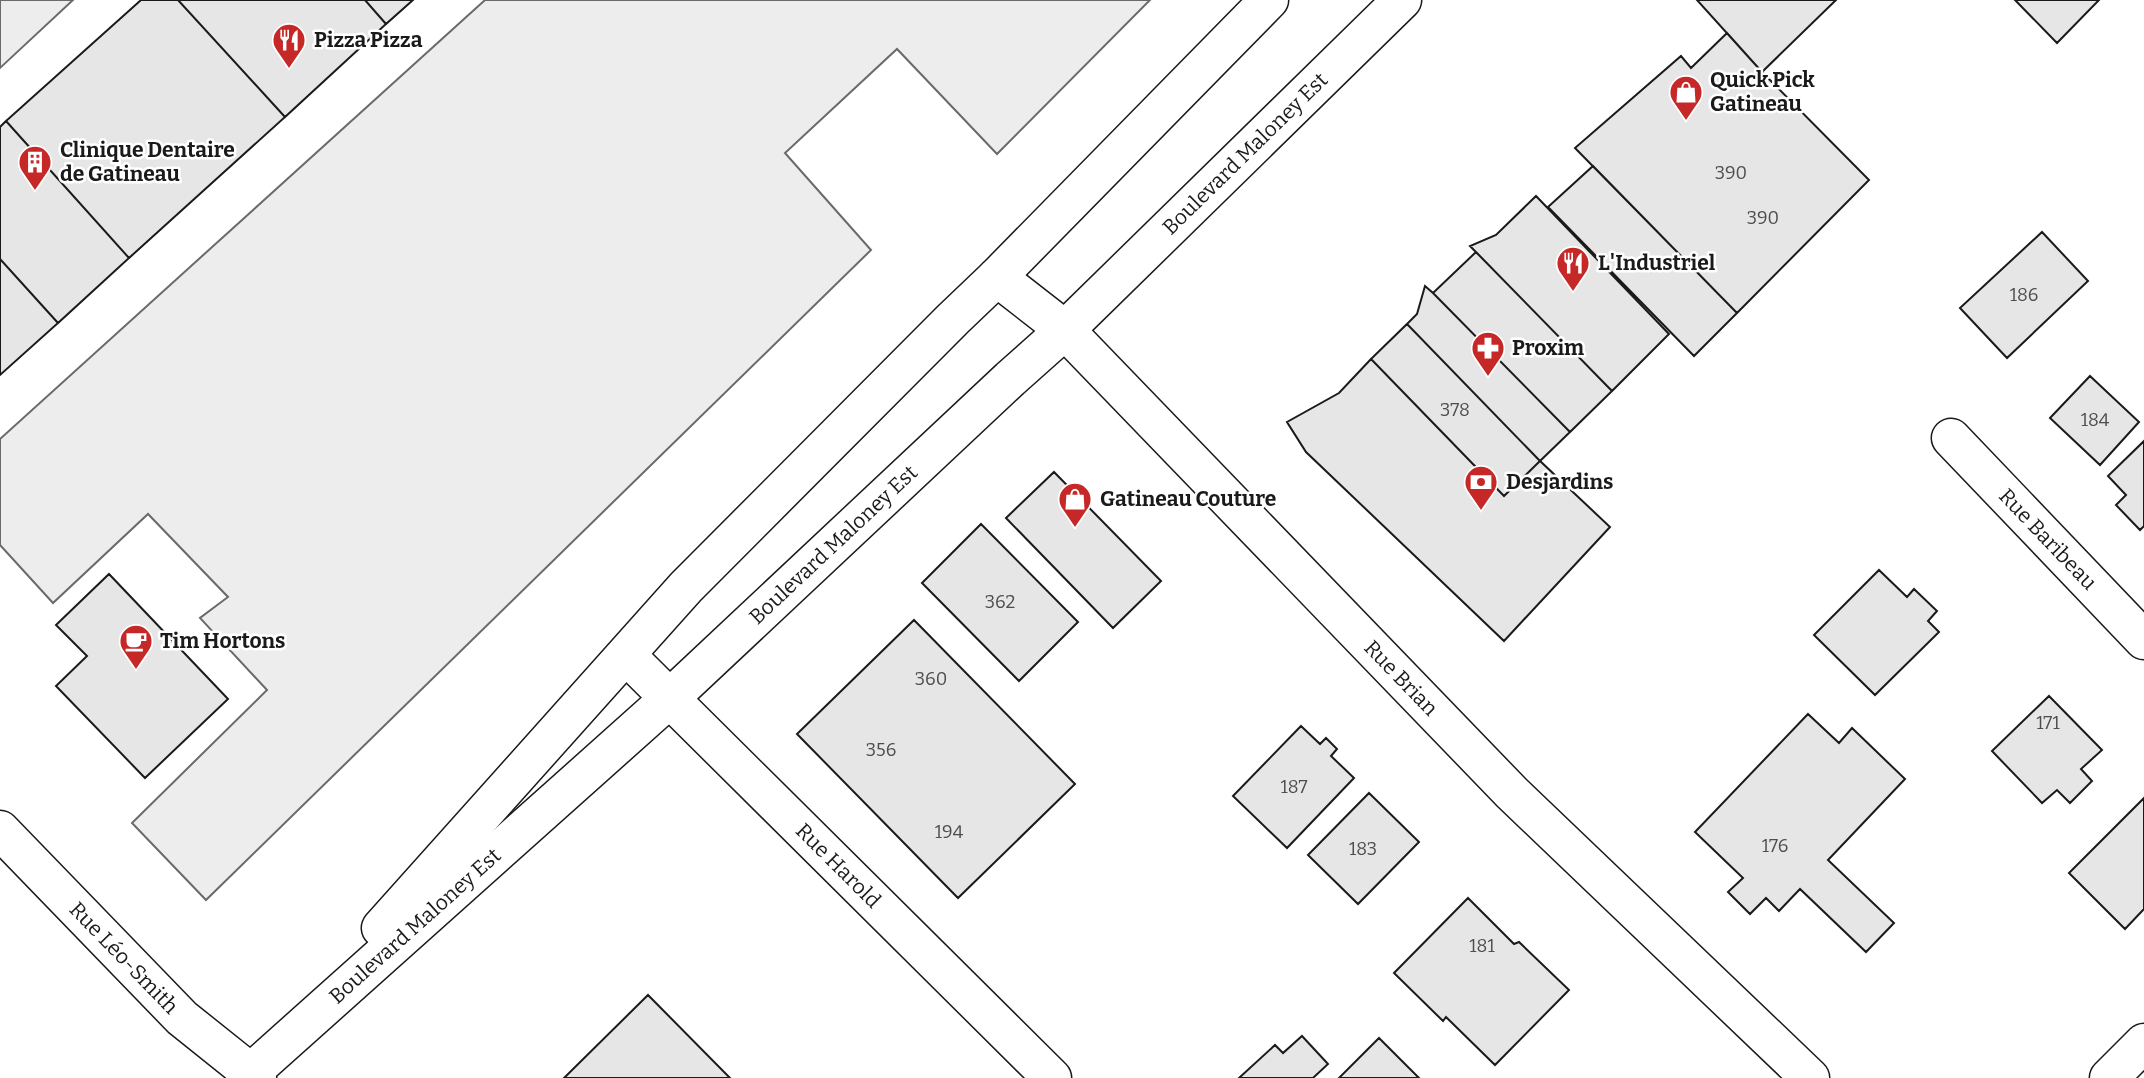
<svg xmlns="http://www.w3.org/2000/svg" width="2144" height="1078" viewBox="0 0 2144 1078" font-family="Bitter,serif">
  <rect width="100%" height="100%" fill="#fff"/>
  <path fill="#ededed" stroke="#6a6a6a" stroke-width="2" d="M 0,0 L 73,0 L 0,68 Z
    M 485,0 L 1150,0 L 997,154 L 897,49 L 785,153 L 871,250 L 206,900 L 132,823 L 267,690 L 200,618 L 228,597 L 148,514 L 53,603 L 0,545 L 0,439 Z"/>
  <path fill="#e6e6e6" stroke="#1a1a1a" stroke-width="2" d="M 141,0 L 178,0 L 285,117 L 129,258 L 6,121 Z
    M 178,0 L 365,0 L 386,24 L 285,117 Z
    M 365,0 L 413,0 L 386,24 Z
    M 1697,0 L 1836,0 L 1762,72 Z
    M 2015,0 L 2099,0 L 2057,43 Z
    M 1727,33 L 1762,72 L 1869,180 L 1737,313 L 1575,148 L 1681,56 L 1691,68 Z
    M 6,121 L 129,258 L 58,323 L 0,259 L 0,127 Z
    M 1593,166 L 1737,313 L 1694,356 L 1548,207 Z
    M 1536,196 L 1669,334 L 1612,391 L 1470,246 L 1496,235 Z
    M 2042,232 L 2088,281 L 2007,358 L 1960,308 Z
    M 1476,252 L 1612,391 L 1570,432 L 1433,293 Z
    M 0,259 L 58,323 L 0,375 Z
    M 1425,286 L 1433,293 L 1570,432 L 1540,461 L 1407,324 L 1417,314 Z
    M 1407,324 L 1540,461 L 1504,496 L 1371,359 Z
    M 1371,359 L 1504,496 L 1540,461 L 1610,527 L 1504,641 L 1306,452 L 1287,422 L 1339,393 Z
    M 2090,376 L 2139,422 L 2100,465 L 2050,418 Z
    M 2144,441 L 2144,526 L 2140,530 L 2116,505 L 2126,495 L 2108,476 Z
    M 1054,472 L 1161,581 L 1113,628 L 1006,518 Z
    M 981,524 L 1078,622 L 1019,681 L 922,583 Z
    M 1879,570 L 1907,597 L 1914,589 L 1937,611 L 1928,621 L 1939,632 L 1875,695 L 1814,635 Z
    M 109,574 L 228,699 L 145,778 L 56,686 L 87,656 L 56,625 Z
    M 914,620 L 1075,784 L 958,898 L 797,734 Z
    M 2049,696 L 2102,750 L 2081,769 L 2092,781 L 2070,803 L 2057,790 L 2042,803 L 1992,751 Z
    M 1808,714 L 1839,743 L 1852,728 L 1905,779 L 1828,860 L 1894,923 L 1866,952 L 1800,889 L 1779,911 L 1766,898 L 1750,914 L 1728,892 L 1743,878 L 1695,832 Z
    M 1301,726 L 1320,744 L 1326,738 L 1337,749 L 1331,756 L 1354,778 L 1287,848 L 1233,796 Z
    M 1369,793 L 1419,842 L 1358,904 L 1308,855 Z
    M 2144,798 L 2144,909 L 2125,929 L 2069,873 Z
    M 1468,898 L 1514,944 L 1519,942 L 1569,990 L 1495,1065 L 1446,1017 L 1443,1021 L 1394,973 Z
    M 648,995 L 730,1078 L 564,1078 Z
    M 1302,1036 L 1328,1064 L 1313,1078 L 1239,1078 L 1275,1045 L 1283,1053 Z
    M 1379,1038 L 1419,1078 L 1339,1078 Z"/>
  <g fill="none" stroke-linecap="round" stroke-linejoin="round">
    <defs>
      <g id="street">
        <path id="s1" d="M 997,277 L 1065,330 L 1512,793 L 1810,1078"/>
        <path id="s2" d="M 1951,438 L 2144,640"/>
        <path id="s3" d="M 626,655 L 1052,1078"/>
        <path id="s4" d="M 0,830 L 182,1018 L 257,1078"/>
        <path d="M 2109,1078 L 2144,1043"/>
      </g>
      <g id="primary">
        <path d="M 381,928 L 686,587 L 953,319 L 997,277 L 1269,0"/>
        <path id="s5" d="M 245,1078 L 670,698 L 1010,379 L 1065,330 L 1402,0"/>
      </g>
    </defs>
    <use href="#street" stroke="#1a1a1a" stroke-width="41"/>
    <use href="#primary" stroke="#1a1a1a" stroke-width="41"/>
    <use href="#street" stroke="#fff" stroke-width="38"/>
    <use href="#primary" stroke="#fff" stroke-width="38"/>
  </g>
  <defs>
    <symbol id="restaurant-pin" viewBox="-11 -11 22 30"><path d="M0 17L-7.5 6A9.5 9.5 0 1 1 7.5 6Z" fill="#c62828" stroke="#fff"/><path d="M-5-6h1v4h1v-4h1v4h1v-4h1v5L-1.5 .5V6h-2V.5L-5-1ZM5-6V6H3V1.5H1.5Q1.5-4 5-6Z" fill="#fff"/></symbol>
    <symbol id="shop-pin" viewBox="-11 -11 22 30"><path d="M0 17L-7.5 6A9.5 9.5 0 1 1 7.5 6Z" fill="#c62828" stroke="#fff"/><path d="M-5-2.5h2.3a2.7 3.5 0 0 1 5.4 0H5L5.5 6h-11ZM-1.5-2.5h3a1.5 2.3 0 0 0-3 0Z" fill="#fff"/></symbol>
    <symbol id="building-pin" viewBox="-11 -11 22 30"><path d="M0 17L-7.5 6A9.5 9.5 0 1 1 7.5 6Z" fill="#c62828" stroke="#fff"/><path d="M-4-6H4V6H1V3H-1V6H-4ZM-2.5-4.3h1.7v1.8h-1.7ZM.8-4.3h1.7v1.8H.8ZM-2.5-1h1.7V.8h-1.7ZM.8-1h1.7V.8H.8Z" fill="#fff"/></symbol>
    <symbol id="pharmacy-pin" viewBox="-11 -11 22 30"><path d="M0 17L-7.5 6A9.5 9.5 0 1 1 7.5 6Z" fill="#c62828" stroke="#fff"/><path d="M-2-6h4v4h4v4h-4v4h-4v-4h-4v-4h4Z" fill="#fff"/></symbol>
    <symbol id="bank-pin" viewBox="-11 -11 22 30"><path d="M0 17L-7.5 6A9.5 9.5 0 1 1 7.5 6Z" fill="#c62828" stroke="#fff"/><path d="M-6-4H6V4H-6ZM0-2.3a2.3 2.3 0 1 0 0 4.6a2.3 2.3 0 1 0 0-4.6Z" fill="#fff"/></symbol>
    <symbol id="cafe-pin" viewBox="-11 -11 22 30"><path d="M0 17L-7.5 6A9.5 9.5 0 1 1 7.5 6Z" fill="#c62828" stroke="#fff"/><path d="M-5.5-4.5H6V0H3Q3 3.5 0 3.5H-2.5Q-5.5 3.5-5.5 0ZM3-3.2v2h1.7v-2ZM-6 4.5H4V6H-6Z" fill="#fff"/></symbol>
  </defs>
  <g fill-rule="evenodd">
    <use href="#restaurant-pin" x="270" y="21" width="38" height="52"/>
    <use href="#shop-pin" x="1667" y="73" width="38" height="52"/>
    <use href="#building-pin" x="16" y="143" width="38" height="52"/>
    <use href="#restaurant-pin" x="1554" y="244" width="38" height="52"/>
    <use href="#pharmacy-pin" x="1469" y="329" width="38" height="52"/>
    <use href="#bank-pin" x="1462" y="463" width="38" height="52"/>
    <use href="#shop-pin" x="1056" y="480" width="38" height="52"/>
    <use href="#cafe-pin" x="117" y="622" width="38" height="52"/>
  </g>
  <g text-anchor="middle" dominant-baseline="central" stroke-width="5" stroke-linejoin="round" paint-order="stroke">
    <g font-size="18" fill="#4d4d4d">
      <text x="1731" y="173">390</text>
      <text x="1763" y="218">390</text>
      <text x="2024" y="295">186</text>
      <text x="1455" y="410">378</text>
      <text x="2095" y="420">184</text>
      <text x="1000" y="602">362</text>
      <text x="931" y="679">360</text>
      <text x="2048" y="723">171</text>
      <text x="881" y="750">356</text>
      <text x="1294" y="787">187</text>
      <text x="949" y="832">194</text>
      <text x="1775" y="846">176</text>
      <text x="1363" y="849">183</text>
      <text x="1482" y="946">181</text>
    </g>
    <g font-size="21" font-weight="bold" fill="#1a1a1a" stroke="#fff" text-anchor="start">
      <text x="314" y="40">Pizza Pizza</text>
      <text x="1710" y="80">Quick Pick<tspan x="1710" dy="24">Gatineau</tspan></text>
      <text x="60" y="150">Clinique Dentaire<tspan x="60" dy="24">de Gatineau</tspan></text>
      <text x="1598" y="263">L'Industriel</text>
      <text x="1512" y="348">Proxim</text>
      <text x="1506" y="482">Desjardins</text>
      <text x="1100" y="499">Gatineau Couture</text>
      <text x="160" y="641">Tim Hortons</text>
    </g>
    <g font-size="21" fill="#1a1a1a" stroke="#fff">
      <text stroke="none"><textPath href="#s5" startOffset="1362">Boulevard Maloney Est</textPath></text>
      <text stroke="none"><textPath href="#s2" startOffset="140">Rue Baribeau</textPath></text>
      <text stroke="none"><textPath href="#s5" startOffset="794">Boulevard Maloney Est</textPath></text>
      <text stroke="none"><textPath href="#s1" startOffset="570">Rue Brian</textPath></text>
      <text stroke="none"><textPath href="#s3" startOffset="299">Rue Harold</textPath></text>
      <text stroke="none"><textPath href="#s5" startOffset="228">Boulevard Maloney Est</textPath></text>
      <text stroke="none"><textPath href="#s4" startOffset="178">Rue Léo-Smith</textPath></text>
    </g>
  </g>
</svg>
